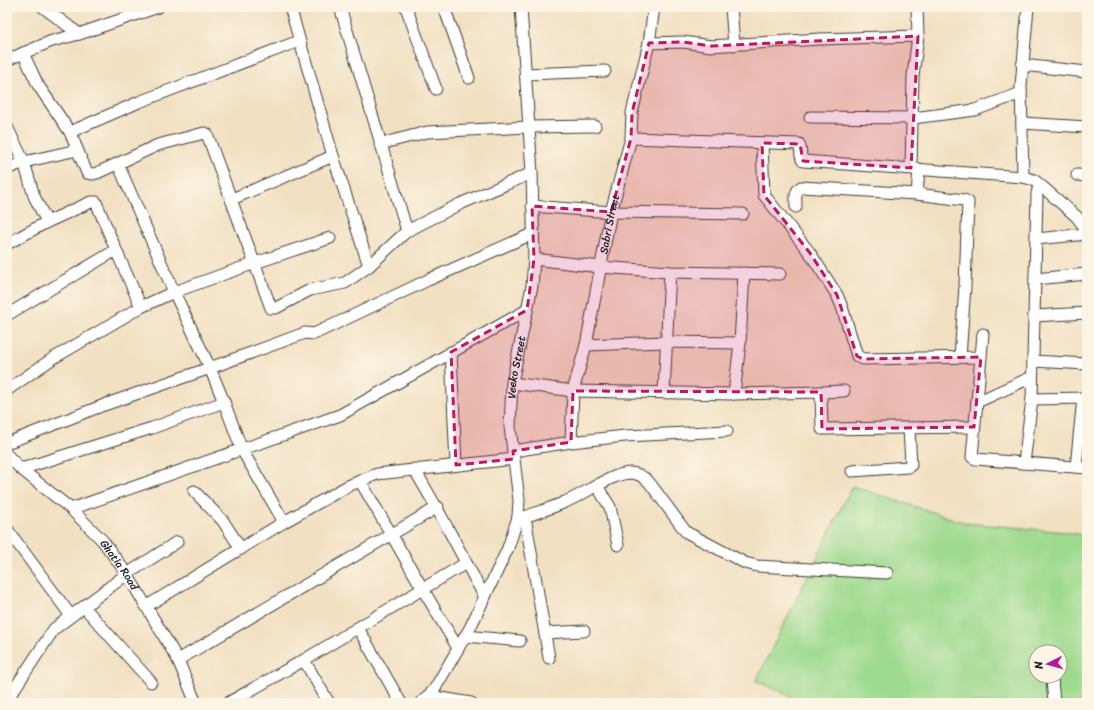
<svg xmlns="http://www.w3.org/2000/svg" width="1094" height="710" viewBox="0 0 1094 710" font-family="Sriracha,sans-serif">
  <rect width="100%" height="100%" fill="#fcf5e5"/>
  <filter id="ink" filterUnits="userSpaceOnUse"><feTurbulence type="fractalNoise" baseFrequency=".025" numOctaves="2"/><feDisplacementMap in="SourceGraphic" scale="8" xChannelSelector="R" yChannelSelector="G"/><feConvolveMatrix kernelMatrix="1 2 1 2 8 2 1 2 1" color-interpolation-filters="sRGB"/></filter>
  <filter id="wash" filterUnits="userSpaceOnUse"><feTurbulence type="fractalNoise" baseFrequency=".012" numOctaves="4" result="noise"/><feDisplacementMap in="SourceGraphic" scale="16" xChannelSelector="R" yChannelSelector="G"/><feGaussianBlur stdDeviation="0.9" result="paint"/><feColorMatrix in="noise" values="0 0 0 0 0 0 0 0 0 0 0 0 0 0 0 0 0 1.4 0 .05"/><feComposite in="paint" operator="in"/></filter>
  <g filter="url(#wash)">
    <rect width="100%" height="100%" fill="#f2e0c2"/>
    <path fill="#9eda8e" stroke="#5d7b55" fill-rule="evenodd" d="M 852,486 L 966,523 L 1067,532 L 1087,536 L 1087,703 L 806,703 L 756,681 ZM 1036,652 L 1060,652 L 1060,676 L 1036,676 Z"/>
  </g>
  <g filter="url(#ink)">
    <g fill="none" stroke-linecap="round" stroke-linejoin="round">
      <defs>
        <g id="street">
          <path d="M 43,7 L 79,34"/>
          <path d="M 290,7 L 333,156 L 369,266"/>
          <path d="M 340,7 L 407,231"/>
          <path d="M 406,7 L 436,89"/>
          <path d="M 444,7 L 469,78"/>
          <path d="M 731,7 L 734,45"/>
          <path d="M 649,43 L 683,42 L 711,46 L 820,39 L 918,36"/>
          <path d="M 23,53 L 38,85 L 70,132 L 87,173 L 93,174 L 97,173 L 158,145 L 204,133 L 207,134 L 271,308 L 276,308 L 310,290 L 345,283 L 369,266 L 407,231 L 460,204 L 532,173"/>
          <path d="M 7,60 L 52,41 L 79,34 L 158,7"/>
          <path d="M 1022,65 L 1087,72"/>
          <path d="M 526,74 L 605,71"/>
          <path d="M 810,117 L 913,118 L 975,110 L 1021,93"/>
          <path d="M 1022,123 L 1087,127"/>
          <path d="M 7,127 L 24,162 L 34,196 L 47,222"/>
          <path d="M 70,132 L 139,102 L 299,41"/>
          <path d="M 631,138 L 799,144 C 802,149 799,156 803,161 L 1023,177 L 1034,180 L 1039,184 L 1037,194 L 1032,399 L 1024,463"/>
          <path d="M 762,143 L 764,195 L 810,253 L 837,295 L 842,307 L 857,356 L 863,359 L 981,357"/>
          <path d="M 380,144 L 427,132 L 529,127 L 595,126"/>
          <path d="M 911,168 L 913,76 L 918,36 L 917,7"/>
          <path d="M 7,169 L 24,162 L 77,150"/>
          <path d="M 1077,175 L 1087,176"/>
          <path d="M 1023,177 L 1021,86 L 1028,7"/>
          <path d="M 1039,184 L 1076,216 L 1087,230"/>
          <path d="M 917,194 L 919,169"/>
          <path d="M 232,199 L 333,156"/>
          <path d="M 532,206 L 611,212 L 743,214"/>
          <path d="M 796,207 C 796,199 794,192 801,187 L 917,194 L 964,200 L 968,202 L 965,286 L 960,357"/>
          <path d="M 1036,239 L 1087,234"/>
          <path d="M 7,244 L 47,222 L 91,202 L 96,202 L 116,250"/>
          <path d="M 534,259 L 600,267 L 670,272 L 780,274"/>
          <path d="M 1035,279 L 1087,274"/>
          <path d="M 7,315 L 116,250 L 141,307"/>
          <path d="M 1034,316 L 1087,313"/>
          <path d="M 983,334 L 972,457 L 975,459 L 1087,468"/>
          <path d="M 586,345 L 666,342 L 740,343"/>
          <path d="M 451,352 L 456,465"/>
          <path d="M 1033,361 L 1087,364"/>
          <path d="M 512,383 L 573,391 L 734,394 L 821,392 L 822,429 L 974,427"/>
          <path d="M 7,390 L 52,359 L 141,307 L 174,292 L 255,263 L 330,238"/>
          <path d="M 664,392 L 670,272"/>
          <path d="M 821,392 L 844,391"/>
          <path d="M 734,394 L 740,343 L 744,273"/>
          <path d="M 1032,399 L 1087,398"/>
          <path d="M 224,402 L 242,450 L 284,522"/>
          <path d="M 977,402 L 1032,377"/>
          <path id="s1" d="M 571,442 L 573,391 L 586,345 L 611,212 L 631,138 L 632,113 L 649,43 L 654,7"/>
          <path d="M 7,443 L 104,405 L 210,368 L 305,333 L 314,334 L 428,280 L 532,234"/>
          <path d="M 513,451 L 571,442 L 625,436 L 727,431"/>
          <path id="s2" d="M 7,455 L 21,469 L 71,509 L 103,541 L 127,574 L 178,660 L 196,703"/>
          <path d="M 1076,467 L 1083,398"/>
          <path d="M 21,469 L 152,428 L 224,402 L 210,368 L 174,292 L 118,164"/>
          <path d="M 414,469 C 440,511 461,555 485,597"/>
          <path d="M 852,471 L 908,467 L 911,465 L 909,428"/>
          <path d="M 360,481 C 393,536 424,593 458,648"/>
          <path d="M 597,486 L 610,507 L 618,545"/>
          <path d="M 194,491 L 223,521 L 241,549"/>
          <path d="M 71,509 L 340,415 L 527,310"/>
          <path d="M 518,517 L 525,517 C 538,512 552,508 565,502 C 583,495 611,474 630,473 C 637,473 644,477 649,482 L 686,532 L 745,563 L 757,566 L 793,568 L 887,573"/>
          <path d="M 525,517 L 549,658"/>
          <path d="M 7,529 L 71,616"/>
          <path d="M 147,606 L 284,522 L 348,486 L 377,474 L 514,459"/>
          <path d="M 84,607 L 151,682"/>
          <path d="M 358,628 L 401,703"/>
          <path d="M 545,633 L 584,631"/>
          <path d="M 465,636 L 520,641"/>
          <path d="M 178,660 L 438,507"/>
          <path d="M 304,660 L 329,703"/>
          <path d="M 1052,679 L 1054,703"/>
          <path d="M 429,696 L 471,703"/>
          <path d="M 7,700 L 54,629 L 127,574 L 177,542"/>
          <path d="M 228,703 L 304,660 L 466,563"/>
          <path id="s3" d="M 421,703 L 434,690 L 470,628 L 508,548 L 518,517 L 519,500 L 510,427 L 512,383 L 532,286 L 534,259 L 532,173 L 521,7"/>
        </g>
      </defs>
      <use href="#street" stroke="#3c3935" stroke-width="13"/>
      <use href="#street" stroke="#fff" stroke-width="11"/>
    </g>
  </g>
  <path fill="#c2185b" fill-opacity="0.2" stroke="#c2185b" stroke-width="3" stroke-dasharray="8 5" stroke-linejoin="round" d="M 918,36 L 911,168 L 803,161 L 800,144 L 762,143 L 764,195 L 810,253 L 837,295 L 857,356 L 863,359 L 981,357 L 974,427 L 822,429 L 821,392 L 573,391 L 571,442 L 513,451 L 514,459 L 456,465 L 451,352 L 527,310 L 534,259 L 532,206 L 611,212 L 631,138 L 632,113 L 649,43 L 683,42 L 711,46 Z"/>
  <g text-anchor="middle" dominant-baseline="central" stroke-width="3" stroke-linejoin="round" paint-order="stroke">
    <g font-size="11" fill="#1c1c1c" stroke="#fcf5e5">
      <text stroke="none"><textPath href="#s1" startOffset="222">Sabri Street</textPath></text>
      <text stroke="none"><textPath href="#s3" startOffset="362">Veeko Street</textPath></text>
      <text stroke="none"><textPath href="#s2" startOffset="158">Ghatia Road</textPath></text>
    </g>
  </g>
  <rect width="1094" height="710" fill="none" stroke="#fcf5e5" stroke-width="24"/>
  <g transform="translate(1048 664) rotate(264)"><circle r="19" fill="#fcf5e5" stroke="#a29e95"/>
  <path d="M0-3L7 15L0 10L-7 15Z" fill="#b5179e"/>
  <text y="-6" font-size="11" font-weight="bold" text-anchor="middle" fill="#1c1c1c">N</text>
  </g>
</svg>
